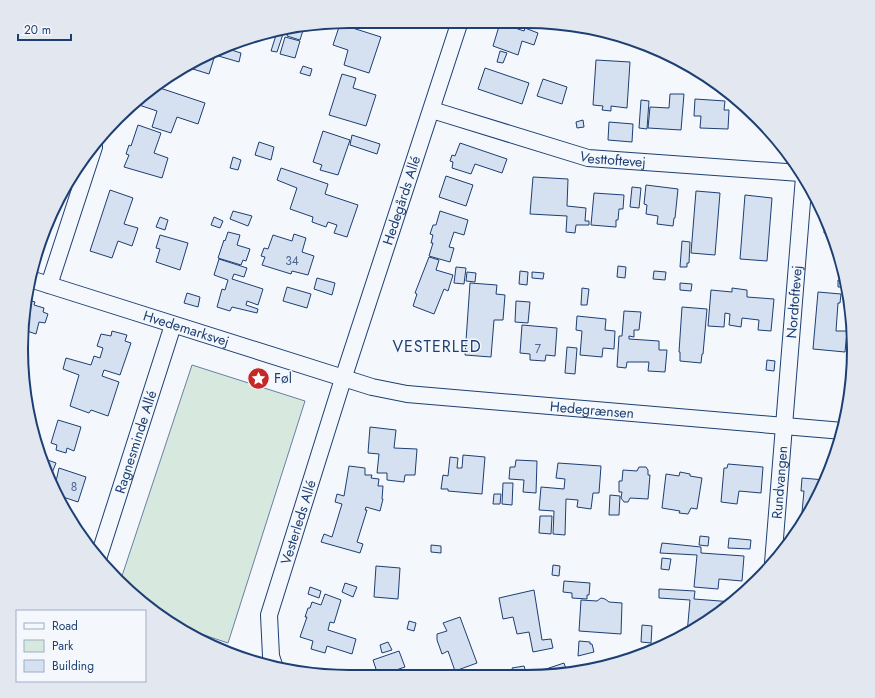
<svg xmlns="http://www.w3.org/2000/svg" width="875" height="698" viewBox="0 0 875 698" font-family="Jost,sans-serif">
  <rect width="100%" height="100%" fill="#f4f7fb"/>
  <path fill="#d7e8df" stroke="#687fa3" d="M 192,365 L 305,401 L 228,643 L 180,627 L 150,609 L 120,582 Z"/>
  <path fill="#d5e0f0" stroke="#1d3f73" d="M 500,23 L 524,31 L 525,28 L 538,33 L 534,45 L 522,41 L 518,55 L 493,46 Z
    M 340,24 L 381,37 L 369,73 L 344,65 L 348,50 L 333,45 Z
    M 304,27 L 300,40 L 287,36 L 290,29 Z
    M 277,32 L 283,34 L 277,52 L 271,51 Z
    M 285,37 L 300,41 L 295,58 L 280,54 Z
    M 225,48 L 241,53 L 239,62 L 215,55 L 209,74 L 183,66 Z
    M 500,51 L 507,53 L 503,63 L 497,62 Z
    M 596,60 L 630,62 L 627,108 L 611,106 L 611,111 L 602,110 L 603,106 L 593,105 Z
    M 303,66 L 312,69 L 310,76 L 300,73 Z
    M 485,68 L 529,83 L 522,104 L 478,89 Z
    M 342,74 L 356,78 L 353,88 L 376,95 L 366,126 L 329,115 Z
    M 543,79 L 567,87 L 562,104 L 537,96 Z
    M 157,87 L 205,103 L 198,124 L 177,117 L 171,133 L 152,127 L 157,111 L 139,105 L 141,99 Z
    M 670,94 L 684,94 L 681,130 L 648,128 L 650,107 L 669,108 Z
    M 695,99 L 725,101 L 724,110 L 729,110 L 728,129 L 700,128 L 701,116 L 694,116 Z
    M 641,100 L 649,101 L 647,129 L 639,128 Z
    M 583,120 L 584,127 L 577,128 L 576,122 Z
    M 609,122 L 633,124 L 632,142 L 608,140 Z
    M 138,125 L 161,133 L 154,153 L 168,158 L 162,178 L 124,167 L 129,155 L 126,154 L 129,145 L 131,146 Z
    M 323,131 L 350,140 L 338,175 L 320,170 L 322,165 L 313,162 Z
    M 352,135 L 380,144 L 377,154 L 350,145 Z
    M 259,142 L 274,147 L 271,160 L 255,155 Z
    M 460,143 L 507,159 L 502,173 L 475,164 L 471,174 L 452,168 L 453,162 L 450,161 L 452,155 L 455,156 Z
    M 233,157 L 241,160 L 238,170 L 230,168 Z
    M 281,168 L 328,184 L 325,194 L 358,205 L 347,237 L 334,233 L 337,225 L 328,222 L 326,227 L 312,222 L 313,217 L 290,209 L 297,188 L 277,180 Z
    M 446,176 L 473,185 L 466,206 L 439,197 Z
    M 533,177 L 568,179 L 567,206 L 586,208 L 585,221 L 589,221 L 589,225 L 576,225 L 575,233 L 566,232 L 567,216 L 530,214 Z
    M 646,185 L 678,189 L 675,218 L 674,218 L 673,226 L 657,224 L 658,216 L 646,214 L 647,205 L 644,204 Z
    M 632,187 L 641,188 L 639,208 L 630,207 Z
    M 110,190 L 133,198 L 124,224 L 138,228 L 132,246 L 118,241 L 112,258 L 90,251 Z
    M 696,191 L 720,193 L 715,255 L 691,253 Z
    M 594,193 L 624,195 L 623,209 L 619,209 L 618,220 L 616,220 L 616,227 L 591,225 Z
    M 745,195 L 772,198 L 767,261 L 740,259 Z
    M 233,211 L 252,216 L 248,226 L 230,219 Z
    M 440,211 L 468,220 L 464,235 L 454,232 L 449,247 L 454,248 L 450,262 L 429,256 L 433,243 L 431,243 L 433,235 L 430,234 L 433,225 L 436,225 Z
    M 160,217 L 168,220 L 165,230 L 156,227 Z
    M 214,217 L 223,221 L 220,228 L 211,225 Z
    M 825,218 L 836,243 L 831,243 L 831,234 L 824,233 Z
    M 228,232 L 240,235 L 237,245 L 250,249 L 246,261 L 243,260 L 241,265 L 218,258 L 224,240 L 225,241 Z
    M 294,234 L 306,238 L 302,252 L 314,256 L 308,275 L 292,271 L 291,274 L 262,265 L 265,257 L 261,256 L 264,248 L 268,249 L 273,235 L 292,241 Z
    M 160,235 L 188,243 L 180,270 L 156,262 L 160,249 L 156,248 Z
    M 682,241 L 690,242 L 689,263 L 687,263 L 687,267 L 680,267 Z
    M 429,257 L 439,260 L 436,270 L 453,275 L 448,291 L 444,289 L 434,314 L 413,306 L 417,294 L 415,293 Z
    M 219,259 L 247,268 L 244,277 L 234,274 L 232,279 L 263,289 L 258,305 L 247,301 L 246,305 L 258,309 L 257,313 L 232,307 L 230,311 L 217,307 L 222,289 L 225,290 L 228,280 L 214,275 Z
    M 618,266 L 626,267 L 625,278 L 617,277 Z
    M 456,267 L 466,268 L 464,284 L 454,283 Z
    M 520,271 L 528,272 L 527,285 L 519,284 Z
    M 654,271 L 666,272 L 665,280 L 653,279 Z
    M 467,272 L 476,273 L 475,282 L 466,281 Z
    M 532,272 L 544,273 L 543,279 L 532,278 Z
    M 840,276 L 844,276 L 847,287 L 838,287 L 838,280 L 840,280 Z
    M 317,278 L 335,283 L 332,295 L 314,289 Z
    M 470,283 L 497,285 L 496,294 L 505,295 L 503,320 L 494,320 L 491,357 L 465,355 Z
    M 680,283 L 692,284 L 691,291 L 680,290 Z
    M 287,287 L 311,294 L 307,308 L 283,301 Z
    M 582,288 L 589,289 L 587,305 L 581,305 Z
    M 732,288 L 747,290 L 747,297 L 774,299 L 771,331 L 758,330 L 759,320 L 742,318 L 741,327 L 729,325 L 730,314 L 725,313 L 724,327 L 708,326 L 711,290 L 732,292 Z
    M 818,292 L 841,294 L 840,303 L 838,303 L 836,331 L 847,331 L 845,352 L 813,349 Z
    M 187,293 L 200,297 L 198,307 L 184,303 Z
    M 29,300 L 35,302 L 34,305 L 44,308 L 43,312 L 48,314 L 45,323 L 39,322 L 36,334 L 24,330 L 27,302 L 29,303 Z
    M 516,301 L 530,302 L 528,323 L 515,322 Z
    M 682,307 L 707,309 L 703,354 L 702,354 L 701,363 L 680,361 L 680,352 L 679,352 Z
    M 624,311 L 641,312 L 639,330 L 634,330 L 634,337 L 629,336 L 629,339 L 659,341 L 659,350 L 667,350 L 665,372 L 648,371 L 649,362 L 627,362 L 626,368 L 617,367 L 619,336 L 622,336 Z
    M 577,316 L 606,319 L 605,330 L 615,331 L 614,349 L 603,348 L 602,357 L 580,355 L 582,331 L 576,330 Z
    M 522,325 L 557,328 L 555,356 L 546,355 L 545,361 L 530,360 L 530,354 L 520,353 Z
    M 112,331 L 127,335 L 125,341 L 131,343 L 120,375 L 104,370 L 102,376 L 119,382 L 108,416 L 91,410 L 89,413 L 70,406 L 79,375 L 63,369 L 66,358 L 91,365 L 94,356 L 100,358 L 103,348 L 97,346 L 101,334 L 111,336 Z
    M 567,347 L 577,348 L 575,374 L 565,373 Z
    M 767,360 L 775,361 L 774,371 L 766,370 Z
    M 58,420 L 81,427 L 74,451 L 67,448 L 66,453 L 56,450 L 57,445 L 51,443 Z
    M 370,427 L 396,430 L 394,448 L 417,449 L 415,475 L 405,475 L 404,482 L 387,480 L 387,473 L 377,473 L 379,454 L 368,453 Z
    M 463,455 L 485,457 L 482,494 L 448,491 L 448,489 L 441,489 L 443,475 L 448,476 L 450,457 L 458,458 L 457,468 L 462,468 Z
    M 42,458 L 56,463 L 50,478 Z
    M 516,460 L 537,461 L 536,493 L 523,492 L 524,480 L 509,479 L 510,467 L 515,467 Z
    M 558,463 L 601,466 L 599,493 L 593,493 L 591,509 L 577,507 L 578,500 L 566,499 L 565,535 L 553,534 L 554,511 L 539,510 L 541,487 L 564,489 L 565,479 L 556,478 Z
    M 728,464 L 763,467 L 761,493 L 739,491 L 737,504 L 721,502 L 724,468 L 727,468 Z
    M 349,466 L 365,468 L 365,475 L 372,475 L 371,478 L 379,479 L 378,486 L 383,486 L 382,499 L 383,499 L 380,511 L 366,507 L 365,510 L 367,510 L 357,542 L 363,544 L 360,553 L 321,542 L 324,534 L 332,537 L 342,504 L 335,502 L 337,494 L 344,496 Z
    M 639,467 L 646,467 L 648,470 L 648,475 L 650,475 L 648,499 L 630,498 L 628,502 L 624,502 L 621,498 L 622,492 L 619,492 L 619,481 L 622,481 L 623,470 L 637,471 Z
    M 59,468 L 86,477 L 78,502 L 57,495 L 59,488 L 55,486 Z
    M 680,472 L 690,474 L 690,476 L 702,478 L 697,509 L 691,508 L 688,514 L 679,513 L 680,511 L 662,508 L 666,474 L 679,476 Z
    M 802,478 L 825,480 L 820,494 L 798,529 L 799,523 L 801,523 L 804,491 L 801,491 Z
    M 503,483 L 513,483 L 512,505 L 502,504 Z
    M 494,494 L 501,494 L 500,504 L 493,504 Z
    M 610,495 L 620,496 L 619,515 L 609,515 Z
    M 540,516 L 552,516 L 551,534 L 539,533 Z
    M 700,536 L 709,537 L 708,546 L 699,545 Z
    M 729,538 L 751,540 L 750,549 L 728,548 Z
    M 662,543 L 701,547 L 701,553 L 744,556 L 742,581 L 719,579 L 718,589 L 694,587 L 697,555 L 660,553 Z
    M 431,545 L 441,546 L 441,553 L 431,552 Z
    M 662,558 L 671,559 L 669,570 L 661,569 Z
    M 553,565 L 560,566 L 559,576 L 552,575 Z
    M 376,566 L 400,568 L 398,599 L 374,597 Z
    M 564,581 L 590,583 L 589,595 L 587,595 L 587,599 L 572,598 L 572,593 L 563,592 Z
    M 345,583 L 357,587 L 353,597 L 342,592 Z
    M 310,587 L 321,591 L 319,598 L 308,594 Z
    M 659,589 L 695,591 L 694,599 L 733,602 L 687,634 L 690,600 L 659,598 Z
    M 534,590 L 542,640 L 551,639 L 553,648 L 533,652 L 529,632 L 517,634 L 513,617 L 503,619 L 499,598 Z
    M 325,594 L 341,600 L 334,623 L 330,622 L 328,630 L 356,639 L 352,654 L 327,646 L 325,653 L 311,649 L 313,641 L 300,637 L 307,617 L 305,617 L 308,608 L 310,608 L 312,602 L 321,605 Z
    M 601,598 L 605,599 L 609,602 L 622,603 L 621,634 L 579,631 L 581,600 L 597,601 Z
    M 460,617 L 477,663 L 455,671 L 448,651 L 442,654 L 437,640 L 437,634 L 447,631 L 443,623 Z
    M 409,621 L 416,623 L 414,631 L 407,629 Z
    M 642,625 L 652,626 L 651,643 L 641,642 Z
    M 579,641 L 590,642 L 590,644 L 592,644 L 594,652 L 578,656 Z
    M 388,642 L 392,650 L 382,653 L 380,645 Z
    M 399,651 L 405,667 L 393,671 L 393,673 L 368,672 L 376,669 L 373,660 Z
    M 564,663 L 567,672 L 548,676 L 525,676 Z
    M 524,666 L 526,672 L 515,676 L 512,668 Z"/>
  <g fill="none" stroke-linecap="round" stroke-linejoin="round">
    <defs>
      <g id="minor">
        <path id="s1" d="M 432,110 L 588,158 L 800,173"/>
        <path id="s2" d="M 30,279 L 372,387 L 407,394 L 843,431"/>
        <path d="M 49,285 L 94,147"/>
        <path id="s3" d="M 98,559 L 173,325"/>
        <path id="s4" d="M 773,563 L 804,177"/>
        <path id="s5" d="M 275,668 L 271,656 L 269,615 L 343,379 L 460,21"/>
      </g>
    </defs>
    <use href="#minor" stroke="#1d3f73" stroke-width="18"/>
    <use href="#minor" stroke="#f4f7fb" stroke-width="16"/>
  </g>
  <defs>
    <symbol id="sight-disc" viewBox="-11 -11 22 22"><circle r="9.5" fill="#c62828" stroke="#f4f7fb"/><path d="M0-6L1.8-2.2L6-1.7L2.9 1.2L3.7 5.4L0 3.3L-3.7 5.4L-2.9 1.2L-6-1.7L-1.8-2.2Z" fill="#fff"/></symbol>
  </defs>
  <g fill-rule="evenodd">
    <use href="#sight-disc" x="246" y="366" width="25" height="25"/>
  </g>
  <g text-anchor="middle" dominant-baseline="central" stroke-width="3" stroke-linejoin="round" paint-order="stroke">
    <g font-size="12" fill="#4b6792">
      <text x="292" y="261">34</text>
      <text x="538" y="349">7</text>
      <text x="74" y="487">8</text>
    </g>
    <g font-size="14" fill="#1d3f73" stroke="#f4f7fb">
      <text stroke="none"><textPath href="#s1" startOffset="188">Vesttoftevej</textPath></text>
      <text stroke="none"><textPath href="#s5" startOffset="489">Hedegårds Allé</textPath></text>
      <text stroke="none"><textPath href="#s4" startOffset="262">Nordtoftevej</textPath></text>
      <text stroke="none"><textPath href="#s2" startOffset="164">Hvedemarksvej</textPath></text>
      <text stroke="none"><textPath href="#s2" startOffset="580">Hedegrænsen</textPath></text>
      <text stroke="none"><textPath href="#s3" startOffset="123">Ragnesminde Allé</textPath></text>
      <text stroke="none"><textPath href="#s4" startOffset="81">Rundvangen</textPath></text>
      <text stroke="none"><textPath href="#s5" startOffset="151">Vesterleds Allé</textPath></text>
    </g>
    <g font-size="14" fill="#1d3f73" stroke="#f4f7fb" text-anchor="start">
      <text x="274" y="378">Føl</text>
    </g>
    <g font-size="16" letter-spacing="1" fill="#1d3f73" stroke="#f4f7fb">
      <text x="437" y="346">VESTERLED</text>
    </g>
  </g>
  <path d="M0 0H875V698H0ZM349 28H526A321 321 0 0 1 847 349V349A321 321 0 0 1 526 670H349A321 321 0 0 1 28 349V349A321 321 0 0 1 349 28Z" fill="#e3e8f0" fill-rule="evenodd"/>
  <path fill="none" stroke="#1d3f73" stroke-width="2" d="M349 28H526A321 321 0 0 1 847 349V349A321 321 0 0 1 526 670H349A321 321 0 0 1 28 349V349A321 321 0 0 1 349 28Z"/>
  <rect x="16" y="610" width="130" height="72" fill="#f4f7fb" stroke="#9eadc5"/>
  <rect x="24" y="623" width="20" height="6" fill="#f4f7fb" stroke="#9eadc5"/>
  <text x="52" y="630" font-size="12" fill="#1d3f73">Road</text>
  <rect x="24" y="640" width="20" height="12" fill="#d7e8df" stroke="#9eadc5"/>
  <text x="52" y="650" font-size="12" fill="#1d3f73">Park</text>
  <rect x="24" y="660" width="20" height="12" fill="#d5e0f0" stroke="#9eadc5"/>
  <text x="52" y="670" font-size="12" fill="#1d3f73">Building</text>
  <path d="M18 34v6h53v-6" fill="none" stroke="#1d3f73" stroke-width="2"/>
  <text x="24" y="34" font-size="12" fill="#1d3f73" stroke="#f4f7fb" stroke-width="3" paint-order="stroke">20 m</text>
</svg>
